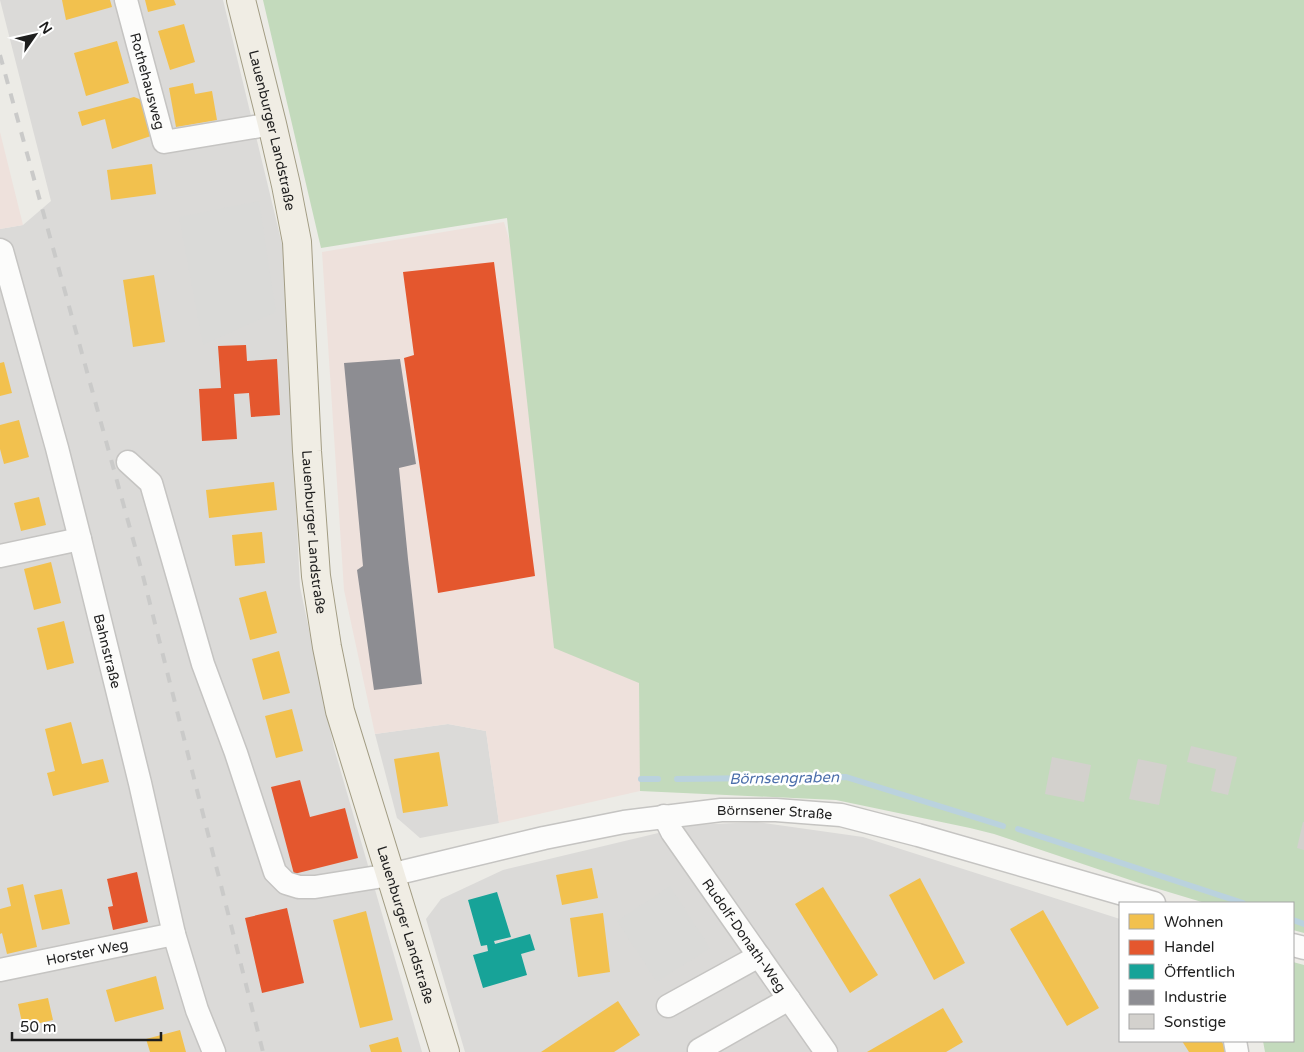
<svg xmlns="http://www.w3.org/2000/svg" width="1304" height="1052" viewBox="0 0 1304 1052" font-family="'Varela Round',sans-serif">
  <rect width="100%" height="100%" fill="#ecebe6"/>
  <path fill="#dbdad8" d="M 0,0 L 223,0 L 283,248 L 300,587 L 334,748 L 422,1052 L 0,1052 L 0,229 L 23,225 L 51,201 Z
    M 448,724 L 486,731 L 499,823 L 420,838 L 397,818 L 375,734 Z
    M 757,822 L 863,837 L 1120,919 L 1120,1041 L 1225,1041 L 1227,1052 L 465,1052 L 426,919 L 441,899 L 503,870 L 692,825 Z"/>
  <path fill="#eee1dc" d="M 0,132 L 23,225 L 0,229 Z
    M 504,222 L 639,683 L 641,779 L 640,791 L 499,823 L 486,731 L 448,724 L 375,734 L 344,590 L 322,252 Z"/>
  <path fill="#dadad8" d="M 259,201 L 276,312 L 203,345 L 179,217 Z
    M 670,886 L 710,948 L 657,982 L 617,921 Z"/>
  <path fill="#c3dabc" d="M 263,0 L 1304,0 L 1304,933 L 1293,930 L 1293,903 L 1205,903 L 1142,884 L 994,834 L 970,828 L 836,800 L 640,791 L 639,683 L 554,648 L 507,218 L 321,248 Z
    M 1293,962 L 1304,965 L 1304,1052 L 1265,1052 L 1263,1041 L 1293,1041 Z"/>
  <path fill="#f2c14e" d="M 62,0 L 110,0 L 112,7 L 66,20 Z
    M 145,0 L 174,0 L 176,5 L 148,12 Z
    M 184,24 L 195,62 L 170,70 L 158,31 Z
    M 117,41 L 129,83 L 86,96 L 74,53 Z
    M 193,83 L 195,94 L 212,91 L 217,120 L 176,127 L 169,88 Z
    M 134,97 L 147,102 L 154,135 L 112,149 L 105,119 L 82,126 L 78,112 Z
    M 152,164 L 156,194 L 111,200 L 107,170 Z
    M 154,275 L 165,342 L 133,347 L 123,280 Z
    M 4,362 L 12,393 L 0,396 L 0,363 Z
    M 19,420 L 29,457 L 4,464 L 0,449 L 0,425 Z
    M 274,482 L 277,510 L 209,518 L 206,490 Z
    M 39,497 L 46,525 L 21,531 L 14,503 Z
    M 262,532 L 265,563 L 235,566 L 232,535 Z
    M 51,562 L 61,603 L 34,610 L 24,569 Z
    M 266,591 L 277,633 L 250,640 L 239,598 Z
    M 64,621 L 74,663 L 47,670 L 37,628 Z
    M 279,651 L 290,693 L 263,700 L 252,659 Z
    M 292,709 L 303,751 L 276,758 L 265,716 Z
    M 71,722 L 82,764 L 103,759 L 109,782 L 53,796 L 47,773 L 55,771 L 45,729 Z
    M 439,752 L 448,806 L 403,813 L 394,759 Z
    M 592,868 L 598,898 L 562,905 L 556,875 Z
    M 920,878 L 965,963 L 934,980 L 889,895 Z
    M 23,884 L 37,947 L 7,954 L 2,933 L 0,934 L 0,909 L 11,906 L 7,888 Z
    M 823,887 L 878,975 L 850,993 L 795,904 Z
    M 62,889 L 70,924 L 42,930 L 34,895 Z
    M 1043,910 L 1099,1008 L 1067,1026 L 1010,929 Z
    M 366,911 L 393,1020 L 360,1028 L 333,920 Z
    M 603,913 L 610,972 L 578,977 L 570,918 Z
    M 156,976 L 164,1009 L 115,1022 L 106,990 Z
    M 48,998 L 53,1020 L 23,1027 L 18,1004 Z
    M 618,1001 L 640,1035 L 614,1052 L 541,1052 Z
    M 943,1008 L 963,1042 L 946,1052 L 867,1052 Z
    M 180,1030 L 186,1052 L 150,1052 L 146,1039 Z
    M 398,1037 L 402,1052 L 371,1052 L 369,1045 Z
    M 1182,1041 L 1221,1041 L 1229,1052 L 1189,1052 Z"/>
  <path fill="#e4572e" d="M 494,262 L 535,576 L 438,593 L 404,358 L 414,355 L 403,272 Z
    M 246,345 L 247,361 L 277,359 L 280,415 L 251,417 L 249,393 L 234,394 L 237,439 L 202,441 L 199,389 L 221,388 L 218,346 Z
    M 300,780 L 310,817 L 345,808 L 358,858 L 294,874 L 271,787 Z
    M 137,872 L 148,922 L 113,930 L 108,907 L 113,906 L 107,879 Z
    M 287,908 L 304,983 L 262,993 L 245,918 Z"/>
  <path fill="#17a398" d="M 497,892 L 511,937 L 494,941 L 495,944 L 530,934 L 535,950 L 521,954 L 527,975 L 483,988 L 473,955 L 488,951 L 487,945 L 481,946 L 468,900 Z"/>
  <path fill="#8d8d92" d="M 400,359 L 416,464 L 399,468 L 408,559 L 422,684 L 374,690 L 357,570 L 363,566 L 344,363 Z"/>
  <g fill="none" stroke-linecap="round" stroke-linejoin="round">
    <path stroke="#bad2de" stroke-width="6" d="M 641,779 L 658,779
      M 677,779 L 846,777 L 1003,826
      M 1018,829 L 1243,903
      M 1293,920 L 1304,924"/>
  </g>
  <path fill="#d3d1cd" d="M 1191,746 L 1237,757 L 1228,795 L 1211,791 L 1216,769 L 1187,762 Z
    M 1052,757 L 1091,765 L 1084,802 L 1045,794 Z
    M 1138,759 L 1167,765 L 1159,805 L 1129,799 Z
    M 1303,822 L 1304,822 L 1304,850 L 1297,848 Z"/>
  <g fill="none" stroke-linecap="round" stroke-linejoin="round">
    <defs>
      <g id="minor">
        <path id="s1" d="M 126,0 L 164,142 L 272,124"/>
        <path id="s2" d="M 0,250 L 2,251 L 57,448 L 80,539 L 140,783 L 174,934 L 197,1010 L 214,1052"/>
        <path id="s3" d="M 128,462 L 151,483 L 203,664 L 236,753 L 275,872 L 286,883 L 299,887 L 315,887 L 390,875 L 544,838 L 624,822 L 721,810 L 776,810 L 841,815 L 918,835 L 1154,903"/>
        <path d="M 0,556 L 80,539"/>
        <path id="s4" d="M 664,816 L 672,832 L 826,1052"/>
        <path d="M 1293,945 L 1304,948"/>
        <path id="s5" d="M 0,970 L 174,934"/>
        <path d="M 668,1006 L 759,956"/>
        <path d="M 1235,1041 L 1237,1052"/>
        <path d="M 700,1052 L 699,1050 L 789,999"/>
      </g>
      <g id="major">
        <path id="s6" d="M 241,0 L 272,124 L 286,185 L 297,242 L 307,451 L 316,576 L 327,647 L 340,711 L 445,1052"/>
      </g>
    </defs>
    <use href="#minor" stroke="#c5c4c2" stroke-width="25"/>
    <use href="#major" stroke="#a29c83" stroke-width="30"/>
    <use href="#minor" stroke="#fcfcfb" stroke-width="22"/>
    <use href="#major" stroke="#f0ede4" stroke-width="28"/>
    <path stroke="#cacac9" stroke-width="4" stroke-dasharray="10 10" stroke-linecap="butt" d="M 0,55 L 142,572 L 263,1052"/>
  </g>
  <g text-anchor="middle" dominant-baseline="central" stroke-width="5" stroke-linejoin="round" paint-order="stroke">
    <g font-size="14" fill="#1e1e1e" stroke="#fff">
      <text stroke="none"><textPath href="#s1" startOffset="84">Rothehausweg</textPath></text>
      <text stroke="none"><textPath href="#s6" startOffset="134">Lauenburger Landstraße</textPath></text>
      <text stroke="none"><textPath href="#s6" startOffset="539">Lauenburger Landstraße</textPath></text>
      <text stroke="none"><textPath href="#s2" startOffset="416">Bahnstraße</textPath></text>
      <text stroke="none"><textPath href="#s3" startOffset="952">Börnsener Straße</textPath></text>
      <text stroke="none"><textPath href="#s6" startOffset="944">Lauenburger Landstraße</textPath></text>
      <text stroke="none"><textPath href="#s4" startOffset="144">Rudolf-Donath-Weg</textPath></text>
      <text stroke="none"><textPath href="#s5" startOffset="89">Horster Weg</textPath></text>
    </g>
    <g font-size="15" font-style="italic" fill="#4c6fab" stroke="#fff">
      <text transform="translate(784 778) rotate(-1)">Börnsengraben</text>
    </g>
  </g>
  <rect x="1119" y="902" width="175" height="140" fill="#ffffff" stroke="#a5a5a5"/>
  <rect x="1129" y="914" width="25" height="15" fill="#f2c14e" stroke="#a5a5a5"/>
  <text x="1164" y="927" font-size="15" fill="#1e1e1e">Wohnen</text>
  <rect x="1129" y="940" width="25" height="15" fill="#e4572e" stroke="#a5a5a5"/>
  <text x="1164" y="952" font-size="15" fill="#1e1e1e">Handel</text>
  <rect x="1129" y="964" width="25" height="15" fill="#17a398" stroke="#a5a5a5"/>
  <text x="1164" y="977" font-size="15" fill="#1e1e1e">Öffentlich</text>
  <rect x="1129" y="990" width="25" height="15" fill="#8d8d92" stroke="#a5a5a5"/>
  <text x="1164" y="1002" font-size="15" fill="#1e1e1e">Industrie</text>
  <rect x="1129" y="1014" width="25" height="15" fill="#d3d1cd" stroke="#a5a5a5"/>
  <text x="1164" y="1027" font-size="15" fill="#1e1e1e">Sonstige</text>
  <g transform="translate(35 35) rotate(56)" stroke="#ffffff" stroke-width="4" paint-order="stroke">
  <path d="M0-4L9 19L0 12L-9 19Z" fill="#1e1e1e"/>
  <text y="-8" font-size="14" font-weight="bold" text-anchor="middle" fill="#1e1e1e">N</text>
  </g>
  <path d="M12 1032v8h149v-8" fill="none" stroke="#1e1e1e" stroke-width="2.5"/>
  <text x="20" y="1032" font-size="15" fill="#1e1e1e" stroke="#ffffff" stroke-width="4" paint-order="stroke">50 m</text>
</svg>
